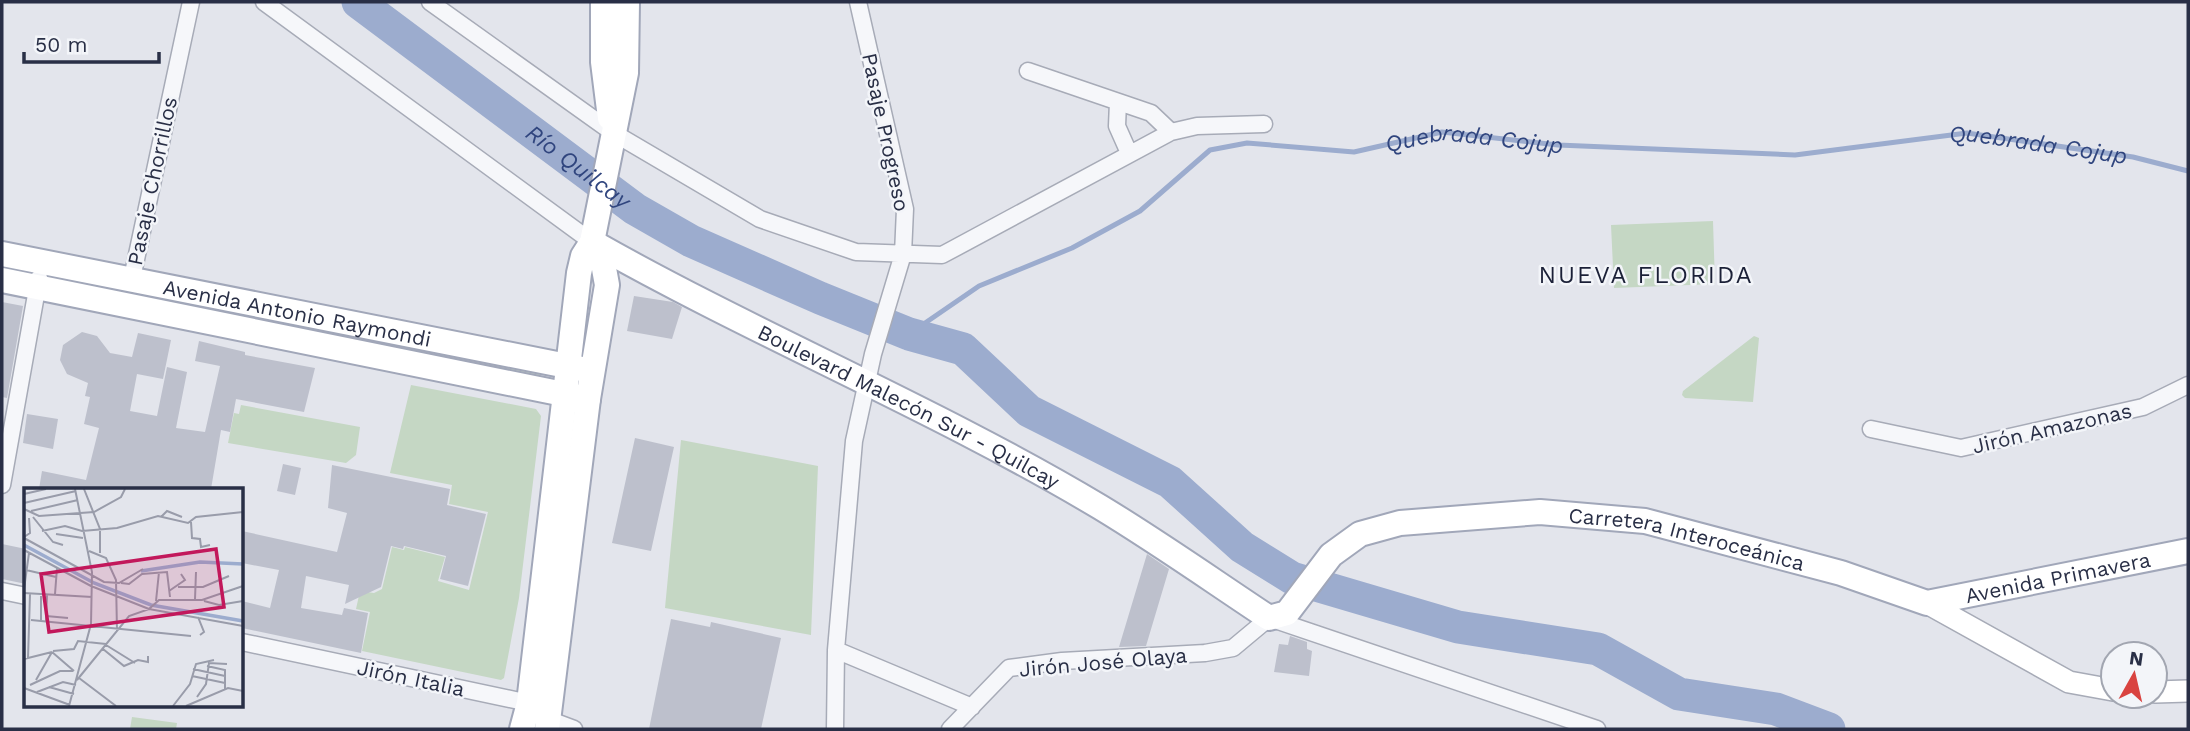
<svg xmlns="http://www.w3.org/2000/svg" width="2190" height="731" viewBox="0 0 2190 731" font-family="'Work Sans',sans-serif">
  <rect width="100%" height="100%" fill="#e3e5ec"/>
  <path fill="#c5d7c4" d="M 1713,221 L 1715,284 L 1614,288 L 1611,225 Z
    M 58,268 L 542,367 L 540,377 L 53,278 Z
    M 1754,336 L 1759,338 L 1753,402 L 1685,398 L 1682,395 L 1683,391 Z
    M 411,385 L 536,409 L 541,416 L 519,598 L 504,678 L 501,680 L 362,651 L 370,612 L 356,609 L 360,591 L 374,593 L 382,589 L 392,547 L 404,550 L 405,547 L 445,557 L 438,581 L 469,590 L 488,512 L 449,504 L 452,485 L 390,473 Z
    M 241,405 L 360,427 L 356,455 L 346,463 L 228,443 L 234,413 L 239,414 Z
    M 681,440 L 818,466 L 811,635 L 665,608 Z
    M 132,717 L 177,723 L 176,729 L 130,729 Z"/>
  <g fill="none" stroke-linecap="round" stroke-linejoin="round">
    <path stroke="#9cacce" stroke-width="5" id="s1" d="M 909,334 L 979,286 L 1072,248 L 1140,211 L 1210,150 L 1247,143 L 1354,152 L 1442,132 L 1558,145 L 1795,155 L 1967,133 L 2133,157 L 2188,171"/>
    <path stroke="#9cacce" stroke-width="33" id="s2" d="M 358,2 L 635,209 L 691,241 L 820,298 L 909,334 L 963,349 L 1029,411 L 1170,482 L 1242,547 L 1292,578 L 1458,627 L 1598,649 L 1679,694 L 1776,709 L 1829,729"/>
  </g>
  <path fill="#bdc0cc" d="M 634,296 L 673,302 L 682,307 L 672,339 L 627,331 Z
    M 2,302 L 23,306 L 7,398 L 2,397 Z
    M 82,332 L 97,336 L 110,353 L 132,357 L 138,333 L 171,340 L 163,379 L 137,374 L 130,411 L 157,416 L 167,367 L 187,372 L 176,428 L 205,432 L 220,366 L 195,361 L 199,341 L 245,352 L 245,355 L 315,368 L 304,412 L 236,399 L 230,432 L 221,430 L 211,489 L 39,489 L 42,471 L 86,480 L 99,428 L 84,424 L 90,397 L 85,396 L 88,383 L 67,374 L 60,360 L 63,345 Z
    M 27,414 L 58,419 L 53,449 L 23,443 Z
    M 635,438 L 674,447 L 651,551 L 612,543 Z
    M 283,464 L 301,468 L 295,495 L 277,491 Z
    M 332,465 L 450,489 L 447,505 L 486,514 L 468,586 L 440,579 L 446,556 L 404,546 L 403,549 L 391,546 L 381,587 L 345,604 L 349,585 L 306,576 L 301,608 L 342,615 L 344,608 L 368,613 L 361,653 L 242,628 L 242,601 L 270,608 L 279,570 L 242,563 L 242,531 L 337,552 L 347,513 L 328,508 Z
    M 2,544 L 26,549 L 26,584 L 2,579 Z
    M 1147,554 L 1169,569 L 1146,646 L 1119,647 Z
    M 671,619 L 710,627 L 711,622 L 781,638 L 761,729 L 649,729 Z
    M 1290,636 L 1307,642 L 1307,649 L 1312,651 L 1309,676 L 1274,672 L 1279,644 L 1288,645 Z"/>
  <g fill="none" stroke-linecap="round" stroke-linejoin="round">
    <defs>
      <path id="street" d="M 264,2 L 592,242
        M 430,2 L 612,132 L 760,219 L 856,252 L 942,255 L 1171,132 L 1197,126 L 1264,124
        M 1028,71 L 1151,113 L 1171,132
        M 1118,102 L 1117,126 L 1129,153
        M 132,278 L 191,2
        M 1871,429 L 1961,448 L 2143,407 L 2188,385
        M 2,485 L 39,278
        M 2,591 L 26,596
        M 242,642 L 529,703 L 550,720 L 574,729
        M 836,650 L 972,707
        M 835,729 L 836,650 L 854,441 L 873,354 L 903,254 L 905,209 L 858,2
        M 950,729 L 1009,668 L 1062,661 L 1205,653 L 1233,648 L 1269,618 L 1597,729"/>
      <path id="secondary" d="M 1927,603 L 2069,682 L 2113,690
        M 2155,692 L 2188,691"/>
      <g id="primary">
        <path d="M 603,2 L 603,62 L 610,118"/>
        <path id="s3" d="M 592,242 C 758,336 936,409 1100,507 C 1158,542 1213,581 1269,618 L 1287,613 L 1331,555 L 1360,534 L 1400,523 L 1540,512 L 1645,521 L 1841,573 L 1927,603 L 2188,551"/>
        <path id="s4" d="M 2,254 L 592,371"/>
        <path d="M 2,280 L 588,399"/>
        <path d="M 522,729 L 529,703 L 579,273 L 583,256 L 592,242 L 626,73 L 627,2"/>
        <path d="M 547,729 L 588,399 L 607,285 L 603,263 L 592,242"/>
      </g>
    </defs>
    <use href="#street" stroke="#a7abb7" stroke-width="19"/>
    <use href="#secondary" stroke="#a7abb7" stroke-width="24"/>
    <use href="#primary" stroke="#a1a7b9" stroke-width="28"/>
    <use href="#street" stroke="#f6f7fa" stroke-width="16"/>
    <use href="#secondary" stroke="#fff" stroke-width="21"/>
    <use href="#primary" stroke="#fff" stroke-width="24"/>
  </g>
  <g text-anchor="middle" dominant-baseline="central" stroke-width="5" stroke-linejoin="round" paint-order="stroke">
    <g font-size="21" fill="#292f46" stroke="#f3f5f9">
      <text transform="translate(886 132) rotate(78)">Pasaje Progreso</text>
      <text transform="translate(152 181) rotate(-78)">Pasaje Chorrillos</text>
      <text stroke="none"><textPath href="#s4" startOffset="301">Avenida Antonio Raymondi</textPath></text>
      <text stroke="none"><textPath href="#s3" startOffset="357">Boulevard Malecón Sur - Quilcay</textPath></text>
      <text transform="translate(2052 428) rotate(-13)">Jirón Amazonas</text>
      <text stroke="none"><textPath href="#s3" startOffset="1234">Carretera Interoceánica</textPath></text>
      <text stroke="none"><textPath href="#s3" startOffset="1617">Avenida Primavera</textPath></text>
      <text transform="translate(1103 662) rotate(-5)">Jirón José Olaya</text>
      <text transform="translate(411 678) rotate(12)">Jirón Italia</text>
    </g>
    <g font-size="23" font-style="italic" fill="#30457e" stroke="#f3f5f9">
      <text stroke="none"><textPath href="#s1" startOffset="623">Quebrada Cojup</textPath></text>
      <text stroke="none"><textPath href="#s1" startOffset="1190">Quebrada Cojup</textPath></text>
      <text stroke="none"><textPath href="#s2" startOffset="275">Río Quilcay</textPath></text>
    </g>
    <g font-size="24" letter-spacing="2" fill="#1b2037" stroke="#f3f5f9">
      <text x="1646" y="275">NUEVA FLORIDA</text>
    </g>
  </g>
  <g transform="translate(24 488)">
    <rect width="219" height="219" fill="#e3e5ec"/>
    <path fill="none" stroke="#9cacce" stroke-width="3.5" d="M 0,57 L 70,95 L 127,117 L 219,133M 117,83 L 176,74 L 219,76"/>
    <path fill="none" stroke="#999caa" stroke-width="2" d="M 60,1 L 76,41 L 76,65M 0,6 L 22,1M 0,15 L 52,3M 0,21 L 15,28 L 70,24 L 97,9 L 101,1M 7,23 L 54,12M 9,29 L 29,54 L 39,57M 137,29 L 143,23 L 158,29M 167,34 L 168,50 L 176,51 L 177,59 L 186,57M 18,43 L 41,38 L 58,43 L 93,40 L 134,28 L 164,35 L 172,29 L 219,24M 32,46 L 59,50M 0,49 L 6,45 L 5,30M 0,50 L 80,94 L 95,95 L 119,81M 0,62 L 67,98M 65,63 L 82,70 L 92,92 L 93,143M 2,82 L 32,89M 97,95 L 105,96 L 118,86 L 143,84 L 146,109M 67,98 L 125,121 L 135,112 L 178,112 L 219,98M 154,99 L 179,99 L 205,88M 0,101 L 5,65M 145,103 L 161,92 L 157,86M 0,105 L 68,109M 31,106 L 33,80M 17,108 L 17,132M 171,111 L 172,84M 132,113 L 135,84M 180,113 L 195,117 L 219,113M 22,128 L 44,130M 174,129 L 180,144 L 176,147M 7,132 L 167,148M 22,133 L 23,107M 82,157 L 111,175M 79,161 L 100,178 L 114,172 L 124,174 L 124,168M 29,163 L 50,161 L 54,153 L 82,156M 28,164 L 50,183M 4,170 L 6,106M 0,171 L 28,164M 183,178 L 201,182 L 201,201M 169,181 L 201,188M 168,188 L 201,195M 55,190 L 92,218M 12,192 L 28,164M 53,192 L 105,128 L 125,121 L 219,138M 6,197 L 36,183 L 49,183M 25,199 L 50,206M 0,200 L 46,217M 13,204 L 39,194 L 52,197M 173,209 L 182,196 L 185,175 L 203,176M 45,218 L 67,136 L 68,84 L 51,1M 149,218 L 166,196 L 172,176 L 190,172M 162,218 L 204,200 L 219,203"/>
    <path fill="#c2185b" fill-opacity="0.15" stroke="#c2185b" stroke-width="3.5" d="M 192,61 L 200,119 L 25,144 L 17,86 Z"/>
    <rect width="219" height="219" fill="none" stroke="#292f46" stroke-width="3.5"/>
  </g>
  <rect width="2190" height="731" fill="none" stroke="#292f46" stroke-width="7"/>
  <g transform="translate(2134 675) rotate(8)"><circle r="33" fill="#f3f5f9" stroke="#a2a6b1" stroke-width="2"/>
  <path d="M0-5L12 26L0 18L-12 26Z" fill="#d94340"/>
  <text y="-10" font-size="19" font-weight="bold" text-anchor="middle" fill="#292f46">N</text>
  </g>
  <path d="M24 52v10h135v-10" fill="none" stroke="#292f46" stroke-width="3.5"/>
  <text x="35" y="52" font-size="21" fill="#292f46" stroke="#f3f5f9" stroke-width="5" paint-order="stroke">50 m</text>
</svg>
